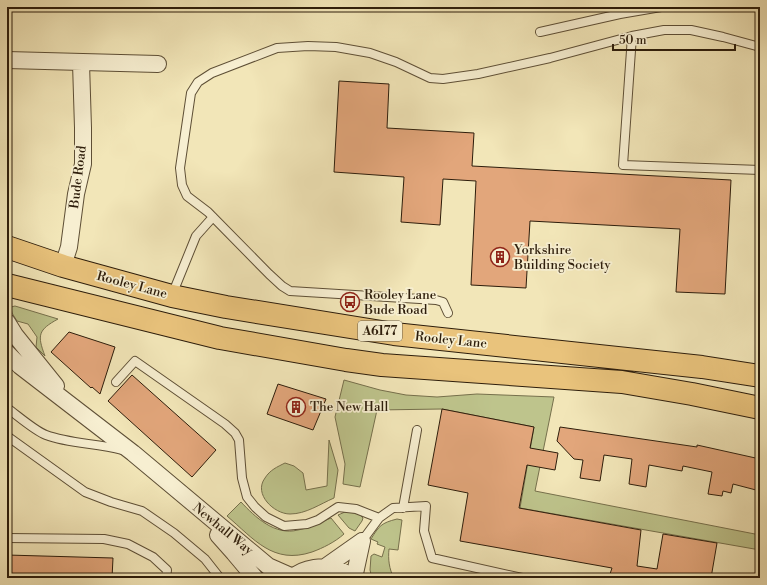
<svg xmlns="http://www.w3.org/2000/svg" width="767" height="585" viewBox="0 0 767 585" font-family="'Libre Bodoni',serif">
  <rect width="100%" height="100%" fill="#f2e6b8"/>
  <filter id="stains"><feTurbulence type="fractalNoise" baseFrequency=".005" numOctaves="4"/><feColorMatrix values="0 0 0 0 .2 0 0 0 0 .09 0 0 0 0 .02 0 0 0 .5 -.17"/></filter>
  <radialGradient id="worn" r=".72"><stop offset=".6" stop-color="#630" stop-opacity="0"/><stop offset="1" stop-color="#630" stop-opacity=".3"/></radialGradient>
  <path fill="#bec48c" stroke="#76704c" d="M 15,306 L 58,319 C 38,330 37,335 45,356 L 36,347 L 37,337 L 28,324 L 17,321 L 12,313 L 11,307 Z
    M 344,380 L 380,390 L 406,395 L 437,397 L 477,394 L 554,397 L 535,491 L 760,535 L 760,550 L 520,508 L 534,427 L 442,409 L 377,410 L 360,487 L 343,484 L 345,464 L 335,417 Z
    M 329,440 L 338,470 L 334,498 C 320,504 306,514 290,514 C 274,514 253,494 265,478 C 270,470 277,467 285,463 L 294,466 L 303,473 L 306,490 L 327,486 Z
    M 241,502 C 255,517 275,536 298,530 C 309,528 320,522 331,518 L 344,534 C 335,542 323,548 312,552 C 273,565 254,539 227,516 Z
    M 345,512 L 358,513 L 363,518 L 362,521 L 355,531 L 349,528 L 338,515 Z
    M 397,519 L 402,520 L 398,550 L 389,549 C 388,559 389,569 394,578 L 372,578 L 370,570 L 371,556 L 374,554 L 382,557 L 385,547 L 377,544 L 378,542 L 371,539 C 379,526 381,523 397,519 Z"/>
  <path fill="#e2a67b" stroke="#2d1d0b" d="M 339,81 L 389,84 L 387,128 L 474,133 L 472,166 L 731,180 L 725,294 L 676,292 L 680,229 L 530,221 L 526,288 L 471,285 L 476,181 L 443,179 L 440,225 L 401,222 L 404,177 L 334,172 Z
    M 69,332 L 115,347 L 100,394 L 92,387 L 91,388 L 51,352 Z
    M 132,375 L 216,450 L 192,477 L 108,401 Z
    M 278,384 L 326,399 L 313,430 L 267,414 Z
    M 442,409 L 534,427 L 530,448 L 558,453 L 555,470 L 527,465 L 519,508 L 641,530 L 637,566 L 657,569 L 663,534 L 717,543 L 711,578 L 634,578 L 610,574 L 612,568 L 460,541 L 468,493 L 428,485 Z
    M 560,427 L 697,447 L 697,445 L 760,459 L 760,475 L 756,490 L 733,484 L 731,493 L 723,491 L 722,496 L 708,494 L 712,472 L 683,466 L 682,471 L 649,465 L 646,487 L 629,484 L 632,459 L 604,455 L 600,481 L 580,478 L 583,460 L 574,459 L 557,441 Z
    M 7,555 L 113,558 L 112,578 L 7,578 Z"/>
  <g fill="none" stroke-linecap="round" stroke-linejoin="round">
    <defs>
      <path id="service" d="M 540,32 L 620,14 L 661,7
        M 632,36 L 623,165 L 760,170
        M 172,295 L 196,236 L 213,217
        M 448,313 L 443,302 L 436,300 L 290,291 L 282,286 L 269,274 L 208,212 L 187,196 L 182,185 L 180,168 L 191,93 L 198,82 L 212,73 L 277,48 L 308,46 L 336,47 L 370,53 L 396,62 L 430,78 L 443,79 L 478,74 L 550,58 L 632,36 L 664,30 L 691,30 L 723,37 L 760,47
        M 116,382 L 135,361 L 225,424 L 235,433 L 239,440 L 242,478 L 247,497 L 255,507 L 266,517 L 284,526 L 307,524 L 318,520 L 338,507 L 356,509 L 379,518
        M 7,408 C 17,415 35,431 46,435 C 70,444 97,443 122,450
        M 7,436 L 85,492 L 111,502 L 142,511 L 174,533 L 205,559 L 220,578
        M 403,508 L 417,430
        M 7,538 L 104,539 L 128,544 L 153,557 L 167,570 L 166,578
        M 362,541 L 379,518 L 393,508 L 426,506 L 424,531 L 432,558 L 522,578"/>
      <path id="minor" d="M 7,60 L 158,64
        M 63,266 L 69,247 L 76,194 L 83,164 L 83,128 L 81,63
        M 7,322 L 15,335 L 56,386
        M 7,353 L 20,366 L 133,453 L 268,566 L 293,577
        M 218,535 L 234,553 L 255,578
        M 325,567 L 362,541
        M 292,578 C 304,567 324,565 340,570 C 344,572 349,575 353,578
        M 354,578 L 362,541"/>
      <path id="trunk" d="M 7,247 L 63,266 L 172,296 L 226,307 L 394,334 L 702,367 L 760,376
        M 7,285 L 220,338 L 346,360 L 382,365 L 622,382 L 692,394 L 760,408"/>
    </defs>
    <use href="#service" stroke="#5e4f36" stroke-width="10"/>
    <use href="#minor" stroke="#5e4f36" stroke-width="18"/>
    <use href="#trunk" stroke="#2d1d0b" stroke-width="24"/>
    <use href="#service" stroke="#f7efd1" stroke-width="8"/>
    <use href="#minor" stroke="#f7efd1" stroke-width="16"/>
    <use href="#trunk" stroke="#e9c37c" stroke-width="22"/>
  </g>
  <defs>
    <symbol id="building-ring" viewBox="-11 -11 22 22"><circle r="9.5" fill="#f7efd1" stroke="#8f2418" stroke-width="1.5"/><path d="M-4-6H4V6H1V3H-1V6H-4ZM-2.5-4.3h1.7v1.8h-1.7ZM.8-4.3h1.7v1.8H.8ZM-2.5-1h1.7V.8h-1.7ZM.8-1h1.7V.8H.8Z" fill="#8f2418"/></symbol>
    <symbol id="bus-ring" viewBox="-11 -11 22 22"><circle r="9.5" fill="#f7efd1" stroke="#8f2418" stroke-width="1.5"/><path d="M-5-6H5V4H4V6H2V4H-2V6H-4V4H-5ZM-3.5-4V0h7V-4ZM-3.5 1.2v1.5H-2V1.2ZM2 1.2v1.5H3.5V1.2Z" fill="#8f2418"/></symbol>
  </defs>
  <g fill-rule="evenodd">
    <use href="#building-ring" x="489" y="246" width="22" height="22"/>
    <use href="#bus-ring" x="339" y="291" width="22" height="22"/>
    <use href="#building-ring" x="285" y="396" width="22" height="22"/>
  </g>
  <g text-anchor="middle" dominant-baseline="central" stroke-width="3.5" stroke-linejoin="round" paint-order="stroke">
    <rect fill="#f7efd1" stroke="#6a5c46" stroke-width="1" x="358" y="321" width="44" height="20" rx="3"/>
    <g font-size="12" font-weight="bold" fill="#2d1d0b">
      <text x="380" y="331">A6177</text>
    </g>
    <g font-size="13" fill="#2d1d0b" stroke="#f7efd1">
      <text transform="translate(78 177) rotate(-83)">Bude Road</text>
      <text transform="translate(132 285) rotate(15)">Rooley Lane</text>
      <text transform="translate(451 340) rotate(6)">Rooley Lane</text>
      <text transform="translate(223 529) rotate(39)">Newhall Way</text>
    </g>
    <g font-size="13" fill="#2d1d0b" stroke="#f7efd1" text-anchor="start">
      <text x="514" y="250">Yorkshire<tspan x="514" dy="15">Building Society</tspan></text>
      <text x="364" y="295">Rooley Lane<tspan x="364" dy="15">Bude Road</tspan></text>
      <text x="310" y="407">The New Hall</text>
    </g>
  </g>
  <rect width="767" height="585" fill="none" stroke="#f2e6b8" stroke-width="24"/>
  <rect x="8" y="8" width="751" height="569" fill="none" stroke="#2d1d0b" stroke-width="2"/>
  <rect x="12" y="12" width="743" height="561" fill="none" stroke="#2d1d0b"/>
  <path d="M613 44v6h122v-6" fill="none" stroke="#2d1d0b" stroke-width="2"/>
  <text x="619" y="44" font-size="12" fill="#2d1d0b" stroke="#f7efd1" stroke-width="3" paint-order="stroke">50 m</text>
  <rect width="100%" height="100%" filter="url(#stains)"/>
  <rect width="100%" height="100%" fill="url(#worn)"/>
</svg>
